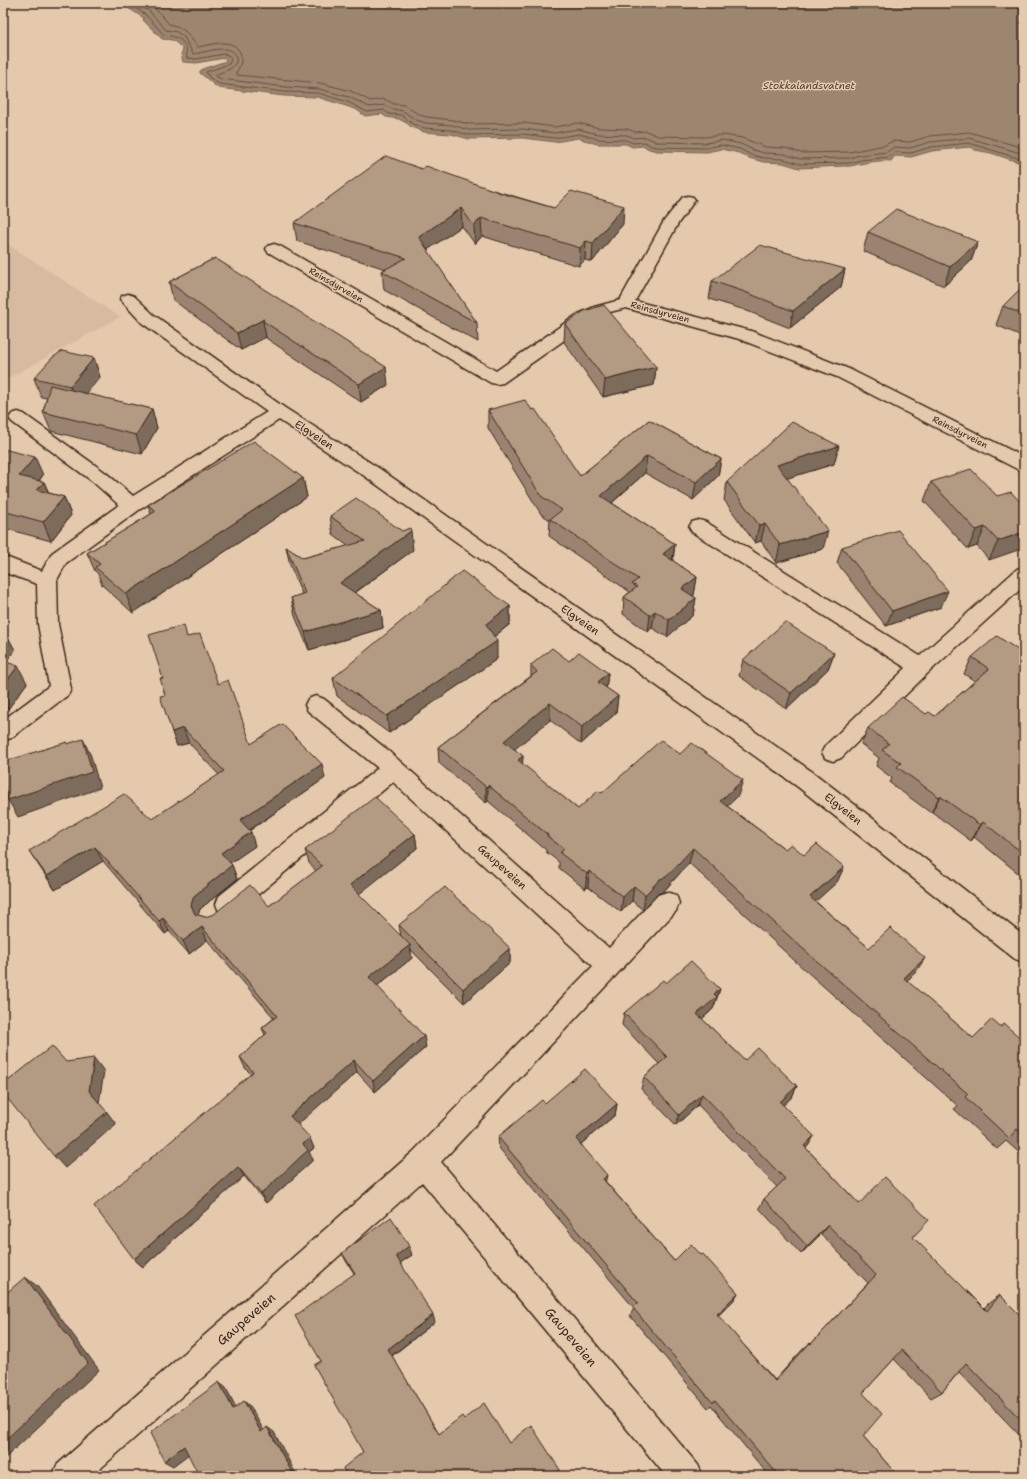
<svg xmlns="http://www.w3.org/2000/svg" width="1027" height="1479" viewBox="0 0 1027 1479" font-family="'Shantell Sans',sans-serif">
  <rect width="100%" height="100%" fill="#e5c9ac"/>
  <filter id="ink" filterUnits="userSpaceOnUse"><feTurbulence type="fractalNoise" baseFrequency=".025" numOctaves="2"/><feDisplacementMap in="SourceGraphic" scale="8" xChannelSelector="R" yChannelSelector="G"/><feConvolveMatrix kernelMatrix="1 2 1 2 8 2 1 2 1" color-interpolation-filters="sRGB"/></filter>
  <g filter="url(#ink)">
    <path fill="#d6bba0" d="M 3,241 L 120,317 L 3,381 Z"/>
    <path fill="#9d8670" stroke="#76614f" d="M 120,3 L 1024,3 L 1024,164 L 991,153 L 975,150 L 973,148 L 969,147 L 932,151 L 911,157 L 895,156 L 891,161 C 883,160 869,162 860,164 C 854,165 850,167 844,166 L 799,168 L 783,163 L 763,162 L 749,158 L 739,153 L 721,149 L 707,152 L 657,151 L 649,149 L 644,146 L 632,147 L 626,144 L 597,144 L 578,138 L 555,142 L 523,138 L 469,139 L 451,134 L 424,132 L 411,127 L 408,124 L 399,119 L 386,117 L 382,114 L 365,116 L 357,110 L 346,106 L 317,97 L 284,96 L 218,88 L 200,73 L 200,71 L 205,68 L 226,61 L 225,58 L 196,63 L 183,62 L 181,54 L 183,50 L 182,48 L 173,40 L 162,39 L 143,20 L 144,18 Z"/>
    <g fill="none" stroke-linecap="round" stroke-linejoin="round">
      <path stroke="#624f3f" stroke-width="1" d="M 128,3 L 146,15 L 164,35 C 172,36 184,38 186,48 C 187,51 186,54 187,58 L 196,59 L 224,54 L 228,55 L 231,59 L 229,64 L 206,72 L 210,78 L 219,84 L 285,92 L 318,93 L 348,102 L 367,112 L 384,110 L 389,114 L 401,115 L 413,124 L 424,128 L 451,130 L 469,135 L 523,134 L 554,138 L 579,134 L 598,139 L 626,140 L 633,143 L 645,142 L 651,146 L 657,147 L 706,148 L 721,145 L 740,149 L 751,155 L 764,158 L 783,159 L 800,164 L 850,163 L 861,160 L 889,157 L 895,152 L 911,153 L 931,147 L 969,143 L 1024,160
        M 137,3 L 149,11 L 166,30 L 177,32 L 184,37 L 193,54 C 205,53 240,39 236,63 L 230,69 L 217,74 L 216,76 L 221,79 L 286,87 L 319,89 L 349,97 L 369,107 L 384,105 L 392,109 L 403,111 L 416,120 L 426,123 L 452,125 L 469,130 L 523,129 L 554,133 L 578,129 L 598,134 L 627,135 L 634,138 L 646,137 L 657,142 L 706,143 L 722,140 L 741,144 L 753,150 L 764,153 L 784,154 L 800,159 L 849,158 L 860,155 L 887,152 L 894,147 L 910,148 L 930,142 L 969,138 L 1024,154
        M 148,3 L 154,7 L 169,24 L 179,27 L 186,32 L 198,47 C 211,45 232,37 240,52 C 243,60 240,66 236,73 L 237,75 L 320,83 L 351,91 L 370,101 L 384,99 L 394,104 L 404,105 L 420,115 L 427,117 L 453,120 L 469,124 L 524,123 L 554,127 L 578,123 L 599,128 L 627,129 L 635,132 L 646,131 L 658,136 L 705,137 L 723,135 L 742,138 L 765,147 L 785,148 L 801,153 L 849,152 L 885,145 L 893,141 L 910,142 L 930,136 L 969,132 L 1024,148"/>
      <defs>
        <path id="minor" d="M 688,196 L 693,197 L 695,200 L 679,222 L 635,301 L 751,331 L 849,369 L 1024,457 L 1024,471 L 1017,469 L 837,377 L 739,339 L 626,308 L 606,313 L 590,322 L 503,383 L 497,384 L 491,383 L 268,252 L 266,249 L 268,246 L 274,244 L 280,246 L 496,371 L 578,314 L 594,307 L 620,300 L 664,221 L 683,197 Z
          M 128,294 L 134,296 L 154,315 L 285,408 L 380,469 L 814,773 L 1024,936 L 1024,962 L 1015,959 L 798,787 L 366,477 L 279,420 L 139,510 L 66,563 L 57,580 L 58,624 L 71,689 L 68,695 L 11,738 L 3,741 L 3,720 L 49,686 L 38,624 L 37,584 L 3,572 L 3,556 L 42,571 L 52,553 L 119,505 L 92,481 L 12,422 L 9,418 L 12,414 L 18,412 L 24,414 L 106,473 L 133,496 L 267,412 L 142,323 L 120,299 L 122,296 Z
          M 699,520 L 706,522 L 920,656 L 1017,569 L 1024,567 L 1024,586 L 928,673 L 841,758 L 833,761 L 825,758 L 822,752 L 825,746 L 906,668 L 692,532 L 689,527 L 692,522 Z
          M 316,696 L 324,699 L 385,748 L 609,948 L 658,895 L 667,892 L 676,895 L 679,903 L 676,911 L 441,1162 L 698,1465 L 703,1476 L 666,1476 L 422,1182 L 92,1476 L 52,1476 L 57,1465 L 413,1152 L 593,966 L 393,782 L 237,912 L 228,915 L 219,912 L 216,904 L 219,896 L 378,768 L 308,711 L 305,705 L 308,699 Z"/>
      </defs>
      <use href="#minor" stroke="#3b2a1e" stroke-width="3"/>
      <use href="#minor" fill="#e5c9ac" fill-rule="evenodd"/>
    </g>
    <path fill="#9a8471" stroke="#3b2a1e" d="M 422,169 L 554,208 L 623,224 L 592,262 L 585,260 L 579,266 L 482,236 L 475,244 L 462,226 L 427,250 L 477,323 L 478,342 L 384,290 L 382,271 L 386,269 L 297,241 L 294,223 Z
      M 868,232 L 978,242 L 971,261 L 944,286 L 863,251 Z
      M 215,258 L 388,385 L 361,402 L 266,338 L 266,337 L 241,350 L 173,300 L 169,282 Z
      M 845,269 L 841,287 L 790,328 L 742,309 L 709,299 L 712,281 Z
      M 1024,285 L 1024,337 L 996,325 L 1003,306 Z
      M 565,324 L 656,367 L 654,385 L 603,397 L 564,342 Z
      M 94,358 L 100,377 L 86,394 L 152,409 L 157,428 L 142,454 L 51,431 L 43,412 L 47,398 L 41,397 L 34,378 Z
      M 488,410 L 532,410 L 580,476 L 649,420 L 721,459 L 718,476 L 693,500 L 645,473 L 612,503 L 675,544 L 673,561 L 697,577 L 694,595 L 693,596 L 696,598 L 693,615 L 667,637 L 652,628 L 648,632 L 623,614 L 624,597 L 630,592 L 549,536 L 550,520 L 541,514 L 488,428 Z
      M 3,449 L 43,475 L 39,481 L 44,482 L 49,493 L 64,497 L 71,515 L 51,541 L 3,528 Z
      M 834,464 L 787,478 L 823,549 L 776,563 L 761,541 L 755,543 L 724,500 L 727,482 Z
      M 303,478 L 307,497 L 133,613 L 102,585 L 98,574 L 95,571 L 87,553 L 151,514 L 148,505 Z
      M 931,482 L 997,496 L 1024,506 L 989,560 L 977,546 L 968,549 L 924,501 Z
      M 330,516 L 413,550 L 355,593 L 381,610 L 383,628 L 309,650 L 295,616 L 291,598 L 302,594 L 290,565 L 286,547 L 303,558 L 348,546 L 333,535 Z
      M 842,547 L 941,607 L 886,626 L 837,563 Z
      M 510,606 L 510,624 L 494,637 L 497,659 L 389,733 L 337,696 L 333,678 Z
      M 3,632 L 5,632 L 15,650 L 5,662 L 27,683 L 8,709 L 3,708 Z
      M 188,637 L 218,684 L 251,744 L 325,778 L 249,831 L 255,846 L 230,863 L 232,865 L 237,879 L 200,909 L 198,915 L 205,917 L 269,906 L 316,871 L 309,863 L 305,850 L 415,834 L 417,848 L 358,894 L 401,937 L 399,925 L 510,948 L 510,963 L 464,1003 L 410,949 L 412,958 L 377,986 L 426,1047 L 375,1092 L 357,1072 L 297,1124 L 314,1148 L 309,1152 L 313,1160 L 266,1203 L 244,1176 L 143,1267 L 134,1259 L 251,1074 L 245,1068 L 240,1057 L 265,1035 L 262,1028 L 274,1018 L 207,940 L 189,954 L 169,931 L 165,934 L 103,861 L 55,890 L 29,851 L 152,819 L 219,775 L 189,743 L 177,746 L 172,732 L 163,679 Z
      M 834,653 L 828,669 L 786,709 L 739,676 L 743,660 Z
      M 1024,654 L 1024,878 L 974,837 L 971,841 L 932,812 L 931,813 L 890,783 L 892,778 L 876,766 L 879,758 L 861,744 L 868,728 L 926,714 L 935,716 L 975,681 L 964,674 L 972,657 Z
      M 569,661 L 608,673 L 606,688 L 618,696 L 616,713 L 581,744 L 550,720 L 514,749 L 523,756 L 522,764 L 578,809 L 602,793 L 738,796 L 727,806 L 785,849 L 844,867 L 837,882 L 815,901 L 869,948 L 916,972 L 907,981 L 973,1038 L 1001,1027 L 1024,1041 L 1024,1157 L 1006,1141 L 997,1149 L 954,1109 L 958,1106 L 795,961 L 689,863 L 663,892 L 657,894 L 643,910 L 632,901 L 621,912 L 588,887 L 585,889 L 559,868 L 559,862 L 546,852 L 546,850 L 488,801 L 486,803 L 439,763 L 438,747 L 531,676 L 531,665 Z
      M 666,983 L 720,989 L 713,1009 L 702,1019 L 745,1060 L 797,1086 L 792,1097 L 783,1105 L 814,1136 L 808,1146 L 806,1148 L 859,1204 L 913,1237 L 984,1308 L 989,1303 L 1000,1295 L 1024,1319 L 1024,1440 L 959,1372 L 942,1392 L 931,1398 L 894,1359 L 863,1393 L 863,1436 L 898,1476 L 769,1476 L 711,1405 L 708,1408 L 630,1316 L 634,1308 L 499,1148 L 498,1137 L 545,1103 L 617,1104 L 615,1115 L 581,1144 L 606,1182 L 674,1261 L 701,1255 L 738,1293 L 733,1301 L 718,1316 L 775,1380 L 803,1349 L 810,1343 L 811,1344 L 868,1283 L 821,1234 L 801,1254 L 759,1208 L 764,1199 L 777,1187 L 698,1105 L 676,1125 L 641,1089 L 644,1077 L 659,1064 L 622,1025 L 624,1013 Z
      M 342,1253 L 412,1255 L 400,1263 L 435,1322 L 392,1356 L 439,1434 L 464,1419 L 560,1470 L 559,1474 L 556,1476 L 347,1476 L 363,1452 L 321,1361 L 354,1273 L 346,1261 Z"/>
    <path fill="#7d6c5c" stroke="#3b2a1e" d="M 624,206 L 623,224 L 592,262 L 593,243 Z
      M 461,208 L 462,226 L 420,255 L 419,237 Z
      M 481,218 L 482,236 L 475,244 L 474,226 Z
      M 586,241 L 585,260 L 579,266 L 580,248 Z
      M 978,242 L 971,261 L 944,286 L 950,267 Z
      M 845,269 L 841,287 L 790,328 L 793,311 Z
      M 264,319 L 263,321 L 266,337 L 241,350 L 237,333 Z
      M 94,358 L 100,377 L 77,405 L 70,386 Z
      M 386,367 L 388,385 L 361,402 L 359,384 Z
      M 656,367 L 654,385 L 603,397 L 605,380 Z
      M 152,409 L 157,428 L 142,454 L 136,435 Z
      M 839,446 L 834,464 L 772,483 L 777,465 Z
      M 647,456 L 645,473 L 599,514 L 601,496 Z
      M 35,457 L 43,475 L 28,494 L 19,476 Z
      M 721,459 L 718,476 L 693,500 L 696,482 Z
      M 303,478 L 307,497 L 133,613 L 126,594 Z
      M 44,482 L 52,501 L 37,490 Z
      M 64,497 L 71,515 L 51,541 L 43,522 Z
      M 765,524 L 761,541 L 755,543 L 759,525 Z
      M 985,527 L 977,546 L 968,549 L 976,530 Z
      M 411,531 L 413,550 L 343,601 L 340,583 Z
      M 828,531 L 823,549 L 776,563 L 780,545 Z
      M 1024,532 L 1024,548 L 989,560 L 998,541 Z
      M 675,544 L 672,562 L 663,554 Z
      M 697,577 L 694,595 L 680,607 L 682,589 Z
      M 948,591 L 941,607 L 886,626 L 892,611 Z
      M 696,598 L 693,615 L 667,637 L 669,620 Z
      M 510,606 L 510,624 L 487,642 L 486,624 Z
      M 381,610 L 383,628 L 309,650 L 305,632 Z
      M 655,611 L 652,628 L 648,632 L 650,615 Z
      M 5,632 L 15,650 L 3,665 L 3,635 Z
      M 497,641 L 497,659 L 389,733 L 387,716 Z
      M 834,653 L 828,669 L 786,709 L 791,693 Z
      M 18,666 L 27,683 L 8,709 L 3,700 L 3,686 Z
      M 608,673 L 606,690 L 598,682 Z
      M 618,696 L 616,713 L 581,744 L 582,727 Z
      M 550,703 L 550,720 L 504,758 L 504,741 Z
      M 183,728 L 189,743 L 177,746 L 172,732 Z
      M 83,739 L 91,756 L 100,788 L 18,817 L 8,800 Z
      M 523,756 L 522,772 L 518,760 Z
      M 322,764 L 325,778 L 244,834 L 240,820 Z
      M 743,780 L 738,796 L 716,817 L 720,801 Z
      M 488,785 L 488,801 L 486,803 L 486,787 Z
      M 940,796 L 932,812 L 931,813 L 939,797 Z
      M 983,822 L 974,837 L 971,841 L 980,825 Z
      M 251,832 L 255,846 L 226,866 L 221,853 Z
      M 415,834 L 417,848 L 353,899 L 350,885 Z
      M 95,847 L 103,861 L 55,890 L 47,876 Z
      M 693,848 L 689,863 L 663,892 L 657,894 L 643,910 L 645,895 L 660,879 Z
      M 232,865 L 237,879 L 200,909 L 197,919 L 191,905 L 194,896 Z
      M 844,867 L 837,882 L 804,912 L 810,897 Z
      M 589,871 L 588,887 L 585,889 L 587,874 Z
      M 634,886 L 632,901 L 621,912 L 623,897 Z
      M 163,918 L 169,931 L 165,934 L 159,921 Z
      M 202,927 L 207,940 L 189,954 L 183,941 Z
      M 410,945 L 412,958 L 372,990 L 369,977 Z
      M 510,948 L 510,963 L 464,1003 L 463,989 Z
      M 925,958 L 916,972 L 896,992 L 904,978 Z
      M 720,989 L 713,1009 L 694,1026 L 697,1014 L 714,994 Z
      M 424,1036 L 426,1047 L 375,1092 L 373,1081 Z
      M 94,1058 L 104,1071 L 99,1103 L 89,1091 Z
      M 354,1060 L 357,1072 L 295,1127 L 290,1116 Z
      M 797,1086 L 792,1097 L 775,1113 L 780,1102 Z
      M 702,1094 L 698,1105 L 676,1125 L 679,1115 Z
      M 617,1104 L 615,1115 L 575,1149 L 576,1139 Z
      M 107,1112 L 116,1124 L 65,1168 L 54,1156 Z
      M 814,1136 L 808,1146 L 798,1157 L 804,1146 Z
      M 310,1138 L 314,1148 L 309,1152 L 313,1160 L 266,1203 L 261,1194 L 303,1144 Z
      M 238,1167 L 244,1176 L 143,1267 L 134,1259 Z
      M 607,1175 L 605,1184 L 603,1179 Z
      M 828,1225 L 821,1234 L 801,1254 L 807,1246 Z
      M 409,1246 L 412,1255 L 399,1264 L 396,1256 Z
      M 25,1277 L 37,1286 L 99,1370 L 3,1460 L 3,1442 Z
      M 738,1293 L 733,1301 L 712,1321 L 717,1314 Z
      M 433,1315 L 435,1322 L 391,1356 L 388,1349 Z
      M 219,1382 L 226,1388 L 240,1415 L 233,1409 Z
      M 244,1401 L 251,1407 L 267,1437 L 261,1432 Z
      M 267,1427 L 274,1432 L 297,1476 L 294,1476 Z
      M 184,1446 L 193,1451 L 173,1466 L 164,1461 Z
      M 560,1470 L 559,1474 L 556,1476 L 553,1476 Z"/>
    <path fill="#b39a83" stroke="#3b2a1e" d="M 386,156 L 422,169 L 426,166 L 501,193 L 554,208 L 571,191 L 624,206 L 593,243 L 586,241 L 580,248 L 481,218 L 474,226 L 461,208 L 419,237 L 477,323 L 382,271 L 406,258 L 294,223 Z
      M 896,209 L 978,242 L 950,267 L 868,232 Z
      M 760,245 L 845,269 L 793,311 L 745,292 L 712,281 Z
      M 215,258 L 386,367 L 359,384 L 263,321 L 264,319 L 237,333 L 169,282 Z
      M 1024,285 L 1024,315 L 1003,306 Z
      M 604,305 L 656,367 L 605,380 L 565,324 L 584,311 Z
      M 62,351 L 94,358 L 70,386 L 34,378 L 52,358 Z
      M 50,385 L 152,409 L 136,435 L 43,412 Z
      M 525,400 L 532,410 L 535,409 L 580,476 L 649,420 L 721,459 L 696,482 L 647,456 L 601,496 L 675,544 L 663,554 L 697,577 L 682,589 L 696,598 L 669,620 L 655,611 L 650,615 L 624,597 L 637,587 L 632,584 L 638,579 L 550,519 L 562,510 L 541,496 L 488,410 Z
      M 792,422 L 839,446 L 777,465 L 828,531 L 780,545 L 765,524 L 759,525 L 727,482 Z
      M 254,441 L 303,478 L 126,594 L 95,567 L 100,564 L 87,553 L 156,511 L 148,505 Z
      M 3,449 L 35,457 L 19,476 L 44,482 L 37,490 L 64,497 L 43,522 L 3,511 Z
      M 971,469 L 997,496 L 1011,492 L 1024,506 L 1024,532 L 998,541 L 985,527 L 976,530 L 931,482 Z
      M 356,498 L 402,531 L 410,528 L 411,531 L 340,583 L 381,610 L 305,632 L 291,598 L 305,593 L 286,547 L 303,558 L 365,541 L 330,516 Z
      M 898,530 L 948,591 L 892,611 L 842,547 Z
      M 462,571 L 510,606 L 486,624 L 497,641 L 387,716 L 333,678 Z
      M 785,622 L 834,653 L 791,693 L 743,660 Z
      M 184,625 L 187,637 L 200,634 L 218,684 L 228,680 L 251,744 L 282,724 L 322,764 L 240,820 L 251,832 L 221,853 L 232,865 L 194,896 L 191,905 L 195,914 L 205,917 L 214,914 L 250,885 L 269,906 L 322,866 L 305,850 L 375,797 L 415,834 L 350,885 L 410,945 L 369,977 L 424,1036 L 373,1081 L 354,1060 L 290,1116 L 310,1138 L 303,1144 L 308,1150 L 261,1194 L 238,1167 L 134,1259 L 94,1206 L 253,1072 L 240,1057 L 267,1033 L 262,1028 L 277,1016 L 202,927 L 183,941 L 163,918 L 159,921 L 95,847 L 47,876 L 29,851 L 124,794 L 152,819 L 224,771 L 183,728 L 172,732 L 160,696 L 165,695 L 160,678 L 163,679 L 149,635 Z
      M 997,636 L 1024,654 L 1024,854 L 983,822 L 980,825 L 940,796 L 939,797 L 897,767 L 901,763 L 882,750 L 889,744 L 868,728 L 902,697 L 926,714 L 929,712 L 935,716 L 989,669 L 972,657 Z
      M 552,648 L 569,661 L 579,652 L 608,673 L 598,682 L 618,696 L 582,727 L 550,703 L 504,741 L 523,756 L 518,760 L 578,809 L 598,791 L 602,793 L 661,740 L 680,754 L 692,743 L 743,780 L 720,801 L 785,849 L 791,844 L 804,855 L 817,844 L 844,867 L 810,897 L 869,948 L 890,928 L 925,958 L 904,978 L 973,1038 L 992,1019 L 1001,1027 L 1004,1024 L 1024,1041 L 1024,1135 L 1017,1129 L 1009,1138 L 965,1097 L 968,1094 L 801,947 L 693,848 L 666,877 L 660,879 L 645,895 L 634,886 L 623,897 L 589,871 L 587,874 L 560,853 L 564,849 L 547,836 L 548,835 L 488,785 L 486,787 L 438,747 L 537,672 L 531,665 Z
      M 3,661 L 18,666 L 3,686 Z
      M 83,739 L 92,772 L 8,800 L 3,779 L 3,762 L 67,742 L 67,744 Z
      M 445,887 L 510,948 L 463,989 L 399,925 Z
      M 691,961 L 720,989 L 714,994 L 717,997 L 697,1014 L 745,1060 L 758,1048 L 797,1086 L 780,1102 L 814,1136 L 804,1146 L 859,1204 L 885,1177 L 929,1220 L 913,1237 L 987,1311 L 1000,1295 L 1024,1319 L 1024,1423 L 966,1363 L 942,1392 L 902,1350 L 863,1393 L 882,1414 L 863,1436 L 898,1476 L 779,1476 L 715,1400 L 713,1403 L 633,1308 L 638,1303 L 498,1137 L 542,1100 L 545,1103 L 585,1069 L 617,1104 L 576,1139 L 607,1175 L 603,1179 L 674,1261 L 691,1244 L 701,1255 L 703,1254 L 738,1293 L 717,1314 L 775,1381 L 810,1343 L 811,1344 L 876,1275 L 828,1225 L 807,1246 L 764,1199 L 785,1179 L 702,1094 L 679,1115 L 644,1077 L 667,1057 L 624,1013 L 663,980 L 666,983 Z
      M 52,1046 L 66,1062 L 94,1058 L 89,1091 L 107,1112 L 54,1156 L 3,1093 L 3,1085 Z
      M 391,1217 L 409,1246 L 396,1256 L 433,1315 L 388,1349 L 439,1434 L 462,1416 L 464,1419 L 484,1403 L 509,1443 L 531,1425 L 560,1470 L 553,1476 L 347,1476 L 343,1468 L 363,1452 L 314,1365 L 321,1361 L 295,1316 L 355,1273 L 342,1253 Z
      M 25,1277 L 88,1363 L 3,1442 L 3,1296 Z
      M 219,1382 L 233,1409 L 244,1401 L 261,1432 L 267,1427 L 294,1476 L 199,1476 L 184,1446 L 164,1461 L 150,1433 Z"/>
  </g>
  <g text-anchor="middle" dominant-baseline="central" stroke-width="3" stroke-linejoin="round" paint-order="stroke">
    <g font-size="9" fill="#3b2a1e" stroke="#e5c9ac">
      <text transform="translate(336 285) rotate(30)">Reinsdyrveien</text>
      <text transform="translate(660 312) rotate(15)">Reinsdyrveien</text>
      <text transform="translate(960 432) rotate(27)">Reinsdyrveien</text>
    </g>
    <g font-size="10" font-style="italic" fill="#4f3c2e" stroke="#e5c9ac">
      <text x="809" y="85">Stokkalandsvatnet</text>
    </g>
    <g font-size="11" fill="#3b2a1e" stroke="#e5c9ac">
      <text transform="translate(314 435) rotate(33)">Elgveien</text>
      <text transform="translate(580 620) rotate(35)">Elgveien</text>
      <text transform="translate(843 809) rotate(38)">Elgveien</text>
      <text transform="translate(502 867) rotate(42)">Gaupeveien</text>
    </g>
    <g font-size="13" fill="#3b2a1e" stroke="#e5c9ac">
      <text transform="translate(246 1319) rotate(-41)">Gaupeveien</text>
      <text transform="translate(571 1337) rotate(50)">Gaupeveien</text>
    </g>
  </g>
  <rect width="1027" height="1479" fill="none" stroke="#e5c9ac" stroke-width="16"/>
  <rect x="8" y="8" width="1011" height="1463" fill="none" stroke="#3b2a1e" stroke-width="1.5" filter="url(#ink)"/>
</svg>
